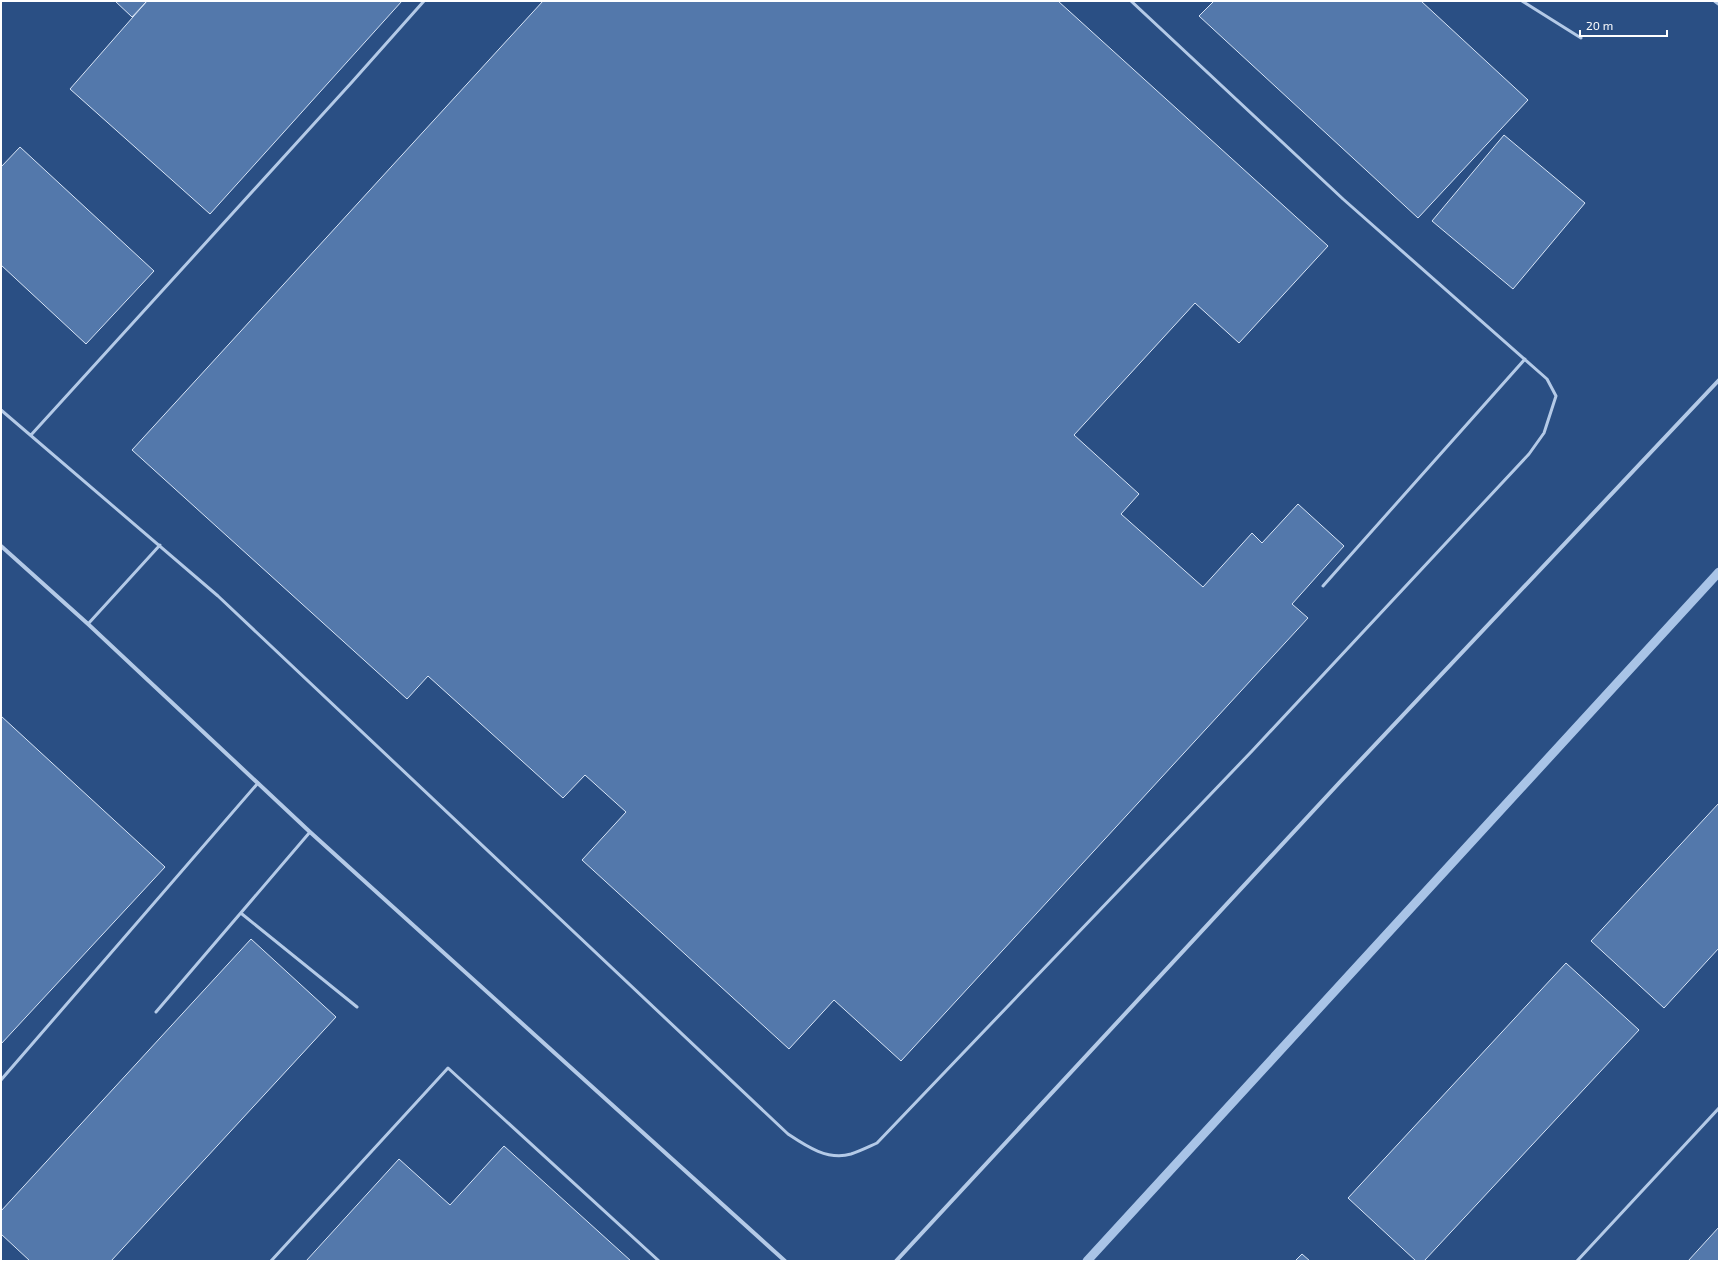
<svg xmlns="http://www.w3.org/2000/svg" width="1720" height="1262" viewBox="0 0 1720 1262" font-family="'Exo 2',sans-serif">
  <rect width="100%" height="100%" fill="#2a4f84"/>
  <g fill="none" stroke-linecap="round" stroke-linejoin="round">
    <path stroke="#a9c4e7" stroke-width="9" d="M 1087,1261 L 1719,572"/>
  </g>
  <path fill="#5378ab" stroke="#d7e4f6" d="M 115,1 L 147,1 L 132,17 Z
    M 147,1 L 402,1 L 210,214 L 70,89 Z
    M 543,1 L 1058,1 L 1328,246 L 1239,343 L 1195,303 L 1074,435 L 1139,494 L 1121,514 L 1203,587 L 1252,533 L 1262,543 L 1298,504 L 1344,546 L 1292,604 L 1308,618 L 901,1061 L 834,1000 L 789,1049 L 582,860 L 626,812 L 585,775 L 563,798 L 428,676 L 407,699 L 132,450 Z
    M 1214,1 L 1421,1 L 1528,100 L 1418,218 L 1199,16 Z
    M 1504,135 L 1585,203 L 1513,289 L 1432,221 Z
    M 20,147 L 154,271 L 86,344 L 1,265 L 1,167 Z
    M 1,716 L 165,867 L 1,1044 Z
    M 1719,803 L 1719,948 L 1664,1008 L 1591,941 Z
    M 251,939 L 336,1017 L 111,1261 L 30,1261 L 1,1234 L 1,1211 Z
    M 1566,963 L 1639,1030 L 1424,1261 L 1416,1261 L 1348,1198 Z
    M 504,1146 L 631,1261 L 306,1261 L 399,1159 L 450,1205 Z
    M 1719,1227 L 1719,1261 L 1688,1261 Z
    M 1302,1254 L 1310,1261 L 1295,1261 Z"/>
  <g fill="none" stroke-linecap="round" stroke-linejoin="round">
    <path stroke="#b4cae7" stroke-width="3" d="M 1522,1 L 1581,38
      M 1,410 L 218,596 L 788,1134 C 806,1146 828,1161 851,1154 C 860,1151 868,1147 877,1143 L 1252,751 L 1529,454 L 1544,433 L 1556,396 L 1547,379 L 1343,199 L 1131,1
      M 31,435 L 352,82 L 424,1
      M 1323,586 L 1525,359
      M 88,624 L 160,545
      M 242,914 L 357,1007
      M 156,1012 L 310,832
      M 1,1080 L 258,783
      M 271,1261 L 448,1068 L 659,1261
      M 1577,1261 L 1719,1108"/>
    <path stroke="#b4cae7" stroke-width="4" d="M 1715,1 L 1719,4
      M 1,546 L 88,624 L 310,832 L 785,1261
      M 896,1261 L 1339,783 L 1719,380"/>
  </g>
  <rect width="1720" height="1262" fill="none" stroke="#ffffff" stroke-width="4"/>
  <path d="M1580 30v6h87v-6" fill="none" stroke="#ffffff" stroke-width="2"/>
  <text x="1586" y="30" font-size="12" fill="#ffffff" stroke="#2a4f84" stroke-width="3" paint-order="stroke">20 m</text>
</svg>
